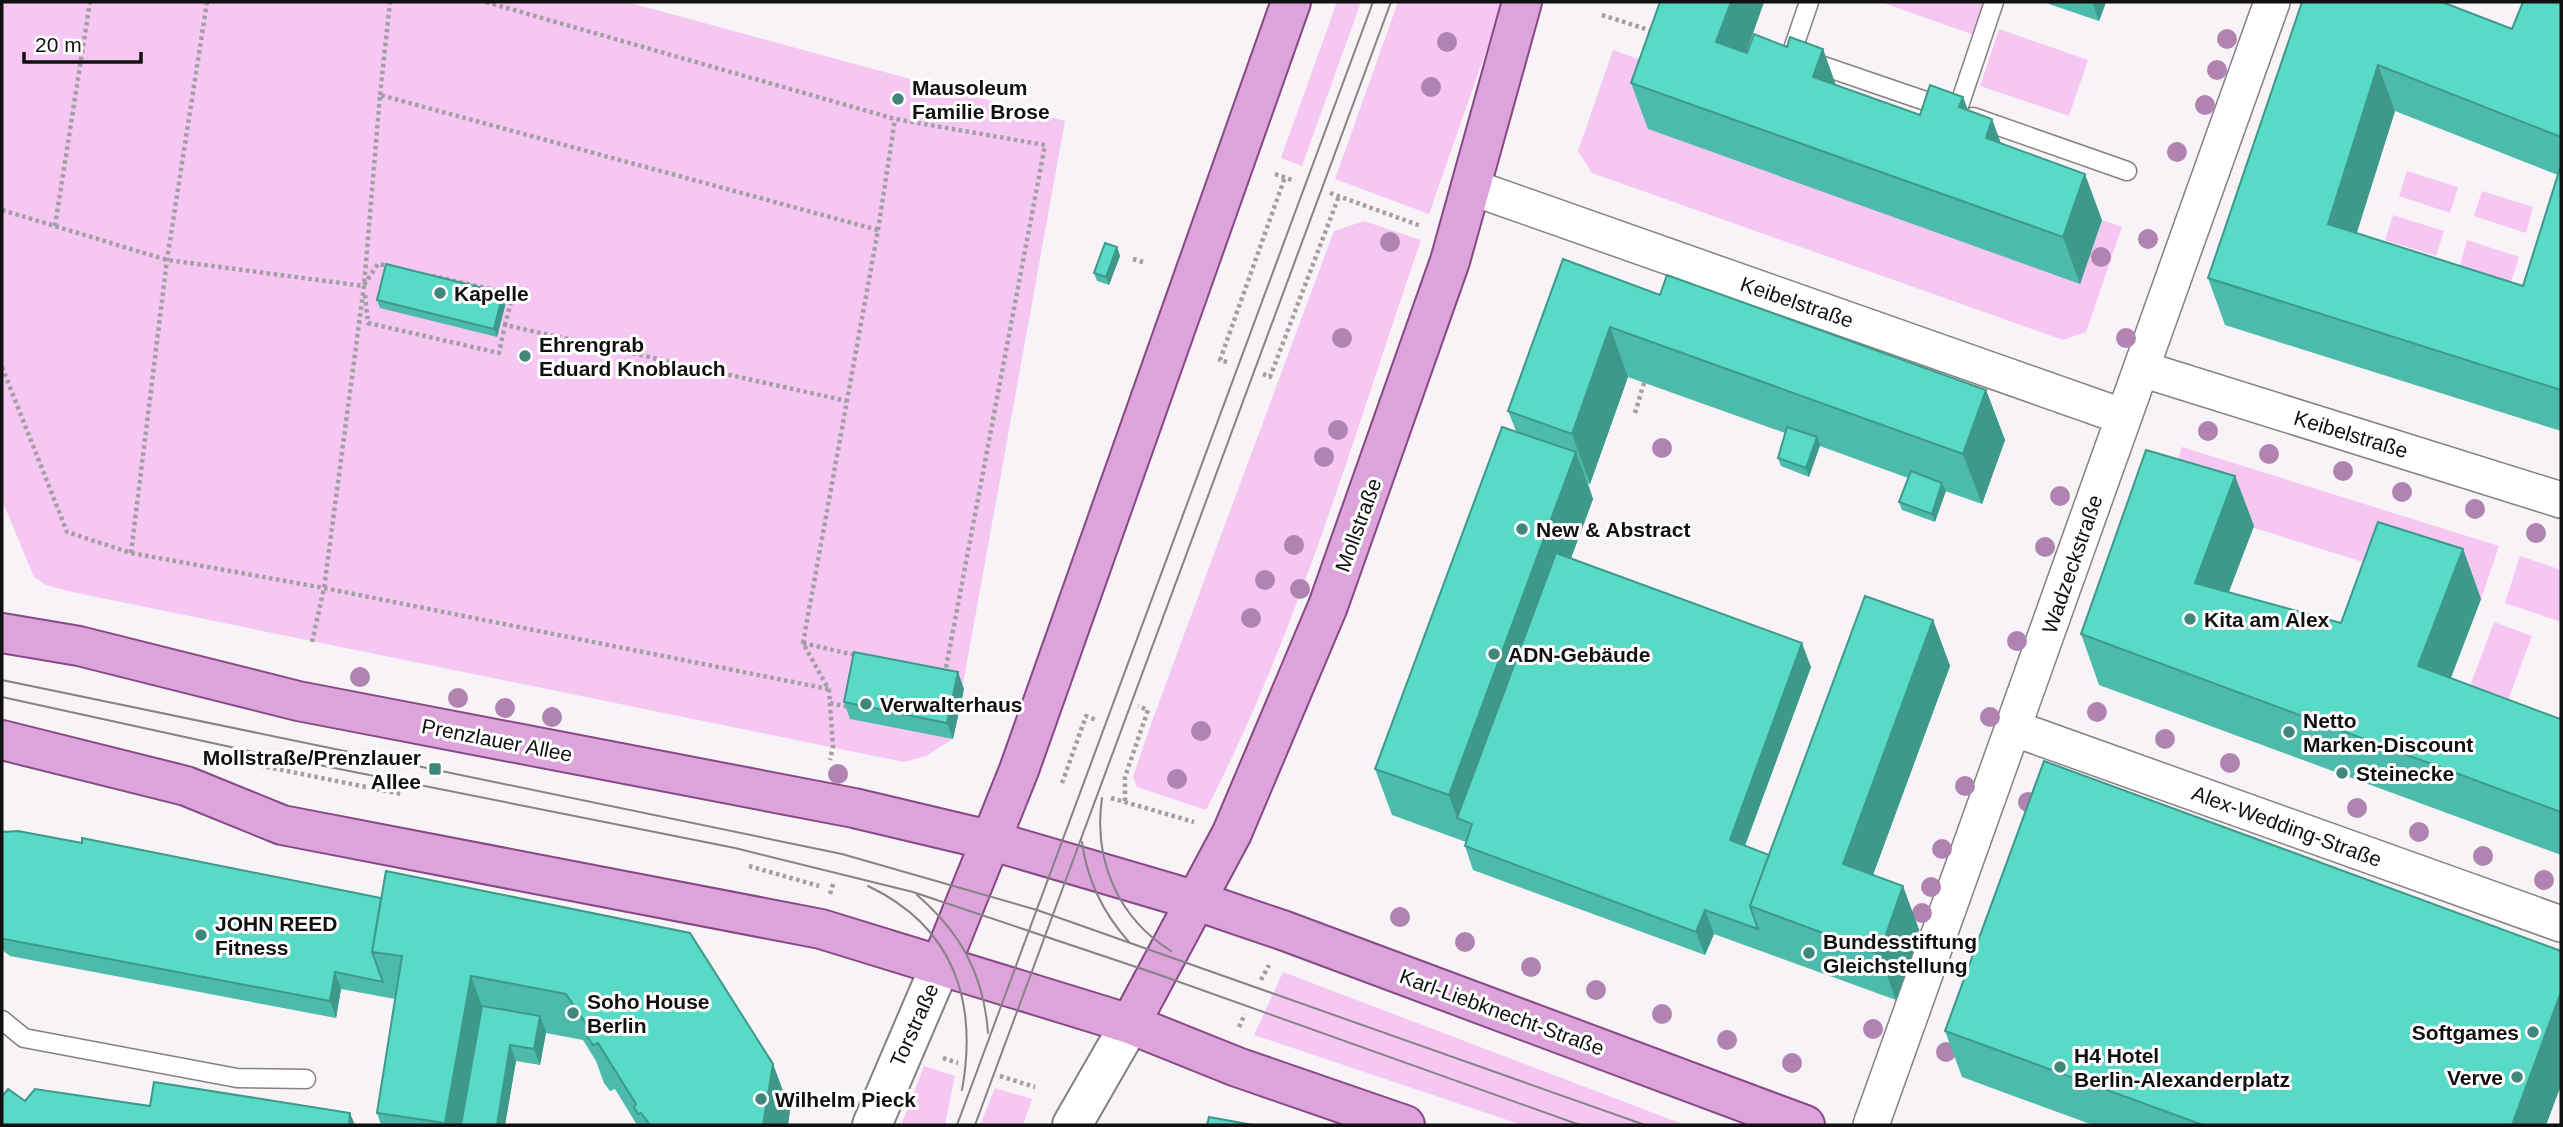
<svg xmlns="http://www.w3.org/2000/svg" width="2563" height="1127" viewBox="0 0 2563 1127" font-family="Arial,sans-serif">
  <rect width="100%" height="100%" fill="#f7f3f7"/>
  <path fill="#f6c7f3" d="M 2,2 L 627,2 L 1065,121 L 953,739 L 926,756 L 904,762 L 72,592 L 46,585 L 34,577 L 2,500 Z
    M 1337,2 L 1361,2 L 1302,166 L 1281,158 Z
    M 1398,2 L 1503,2 L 1429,214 L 1335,179 Z
    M 1881,2 L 1986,2 L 1974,35 Z
    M 1999,29 L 2088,60 L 2069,116 L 1980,86 Z
    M 1613,50 L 1669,70 L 1648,129 L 2080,283 L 2102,220 L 2122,227 L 2086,332 L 2063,340 L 1592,173 L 1578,151 Z
    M 2407,171 L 2458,187 L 2450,213 L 2399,196 Z
    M 2482,191 L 2533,207 L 2526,233 L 2474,216 Z
    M 2393,215 L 2444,231 L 2436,256 L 2385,240 Z
    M 1364,221 L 1421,240 C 1355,431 1299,630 1206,810 L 1137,787 L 1133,777 L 1152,721 L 1334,231 Z
    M 2467,240 L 2519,257 L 2511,282 L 2460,266 Z
    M 2182,447 L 2499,546 L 2481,599 L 2165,500 Z
    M 2520,556 L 2561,570 L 2561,622 L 2505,603 Z
    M 2494,622 L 2532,636 L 2502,716 L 2464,702 Z
    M 1283,972 L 1685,1125 L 1522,1125 L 1254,1035 Z
    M 924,1066 L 955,1076 L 945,1125 L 901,1125 Z
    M 995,1088 L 1032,1099 L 1023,1125 L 980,1125 Z"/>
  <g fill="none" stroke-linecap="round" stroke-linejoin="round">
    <defs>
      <path id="service" d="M 1809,2 L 1791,55 L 1946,108
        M 1957,112 L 1994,2
        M 1973,117 L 2127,171
        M 2,1020 L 24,1038 L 237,1078 L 306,1079"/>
      <path id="minor" d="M 1471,187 L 2124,417
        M 2142,369 L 2561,500
        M 2013,728 L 2561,924
        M 1871,1125 L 2272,2"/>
      <path id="secondary" d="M 872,1125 L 941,964
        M 1072,1125 L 1130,1024"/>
      <path id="primary" d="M 2,633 L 79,646 L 298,701 L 854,808 L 993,841 L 1197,901 L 1285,931 L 1805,1125
        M 2,740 L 186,786 L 282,825 L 821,929 L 1130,1024 L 1237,1067 L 1405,1125
        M 941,964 L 1019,770 L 1291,2
        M 1130,1024 L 1232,833 L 1328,606 L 1450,261 L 1522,2"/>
    </defs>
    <use href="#service" stroke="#848083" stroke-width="21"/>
    <use href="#minor" stroke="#848083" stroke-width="38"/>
    <use href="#secondary" stroke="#848083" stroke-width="42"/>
    <use href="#primary" stroke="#874885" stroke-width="42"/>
    <path stroke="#a29fa2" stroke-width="4.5" stroke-dasharray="3.5 3.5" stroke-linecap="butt" d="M 486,2 L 895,119 L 1045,145 L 945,673
      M 1602,15 L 1652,31
      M 380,95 L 390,2
      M 1275,174 L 1295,181
      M 1330,193 L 1421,226
      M 2,210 L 167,260 L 364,286
      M 55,226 L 90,2
      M 878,230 L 895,119
      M 1133,259 L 1143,262
      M 432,276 L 513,294 L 505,325
      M 364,285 L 378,264 L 389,266
      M 365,295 L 368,323 L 499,353 L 505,325 L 847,401
      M 1227,362 L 1220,360 L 1285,177
      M 2,367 L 67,532 L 131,553 L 324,588 L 828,689
      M 1263,374 L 1270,377 L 1339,196
      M 1635,413 L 1644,383
      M 131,553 L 167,260 L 207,2
      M 312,642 L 324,588 L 364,286 L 380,95 L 878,230 L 803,643 L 829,690 L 833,747 L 830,760
      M 803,643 L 859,656
      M 830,703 L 849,707
      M 232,760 L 401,794
      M 1062,783 L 1086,716 L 1096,720
      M 1111,798 L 1194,822
      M 1125,801 L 1125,777 L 1148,710 L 1138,706
      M 749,866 L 819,886
      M 830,894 L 834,881
      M 1261,980 L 1269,965
      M 1239,1027 L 1245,1014
      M 943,1058 L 958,1063
      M 1000,1076 L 1035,1087"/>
    <use href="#service" stroke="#fff" stroke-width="18"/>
    <use href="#minor" stroke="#fff" stroke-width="35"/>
    <use href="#secondary" stroke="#fff" stroke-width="38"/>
    <use href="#primary" stroke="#dda3db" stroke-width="38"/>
    <path stroke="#868386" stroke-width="2" d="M 2,680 L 842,854 L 1037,910 L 1645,1125
      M 2,697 L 249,751 L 735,848 L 913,892 L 1157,974 L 1580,1125
      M 1102,798 C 1093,860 1118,918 1171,951
      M 1082,842 C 1087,880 1103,913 1129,942
      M 868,886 C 954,927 978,1001 962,1090
      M 917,895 C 961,933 984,975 988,1033
      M 957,1125 L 1373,2
      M 975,1125 L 1391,2"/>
  </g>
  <g fill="#b183b1">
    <circle cx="2227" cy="39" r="10"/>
    <circle cx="1447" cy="42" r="10"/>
    <circle cx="2217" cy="70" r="10"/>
    <circle cx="1431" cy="87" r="10"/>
    <circle cx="2205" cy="105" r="10"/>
    <circle cx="2177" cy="152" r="10"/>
    <circle cx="2148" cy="239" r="10"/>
    <circle cx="1390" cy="242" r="10"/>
    <circle cx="2101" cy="257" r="10"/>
    <circle cx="1342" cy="338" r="10"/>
    <circle cx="2126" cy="338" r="10"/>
    <circle cx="1338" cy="430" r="10"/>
    <circle cx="2208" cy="431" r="10"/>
    <circle cx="1662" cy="448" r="10"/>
    <circle cx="2269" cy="454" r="10"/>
    <circle cx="1324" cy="457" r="10"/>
    <circle cx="2343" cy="471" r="10"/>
    <circle cx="2402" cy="492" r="10"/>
    <circle cx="2060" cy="496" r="10"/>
    <circle cx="2475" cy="509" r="10"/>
    <circle cx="2536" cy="533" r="10"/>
    <circle cx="1294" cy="545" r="10"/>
    <circle cx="2045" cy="547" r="10"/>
    <circle cx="1265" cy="580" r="10"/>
    <circle cx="1300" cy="589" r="10"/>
    <circle cx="1251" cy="618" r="10"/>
    <circle cx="2017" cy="641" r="10"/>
    <circle cx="360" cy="677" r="10"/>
    <circle cx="458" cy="698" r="10"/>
    <circle cx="505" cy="708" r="10"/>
    <circle cx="2097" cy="712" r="10"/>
    <circle cx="552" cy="717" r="10"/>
    <circle cx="1990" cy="717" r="10"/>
    <circle cx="1201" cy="731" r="10"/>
    <circle cx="2165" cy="739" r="10"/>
    <circle cx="2230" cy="763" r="10"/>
    <circle cx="838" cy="774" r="10"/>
    <circle cx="1177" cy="779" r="10"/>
    <circle cx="1965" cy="786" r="10"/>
    <circle cx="2028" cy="802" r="10"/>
    <circle cx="2357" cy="808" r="10"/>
    <circle cx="2419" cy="832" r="10"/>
    <circle cx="1942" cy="849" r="10"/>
    <circle cx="2483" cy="856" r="10"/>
    <circle cx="2544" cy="880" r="10"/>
    <circle cx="1931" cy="887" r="10"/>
    <circle cx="1922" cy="913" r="10"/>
    <circle cx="1400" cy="917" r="10"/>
    <circle cx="1465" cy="942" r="10"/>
    <circle cx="1531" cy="967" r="10"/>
    <circle cx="1596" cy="990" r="10"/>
    <circle cx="1662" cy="1014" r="10"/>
    <circle cx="1873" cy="1029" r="10"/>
    <circle cx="1727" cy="1040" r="10"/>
    <circle cx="1946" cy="1052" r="10"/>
    <circle cx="1792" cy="1063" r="10"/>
  </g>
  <path fill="#4cbbab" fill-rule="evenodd" d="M 1660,2 L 1764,2 L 1746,53 L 1787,47 L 1823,49 L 1836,85 L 1920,115 L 1963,97 L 1968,110 L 2001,144 L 2102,220 L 2080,284 L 1648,129 L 1631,83 Z
    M 2043,2 L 2106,2 L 2099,21 Z
    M 2302,2 L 2512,29 L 2561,2 L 2561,431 L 2225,325 L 2208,278 ZM 2395,111 L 2558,175 L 2523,286 L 2356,233 Z
    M 1117,247 L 1120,256 L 1109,285 L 1097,281 L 1094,273 Z
    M 1563,259 L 1660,295 L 1986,390 L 2005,440 L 1982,504 L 1945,491 L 1935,522 L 1902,510 L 1899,502 L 1908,478 L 1820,446 L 1809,477 L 1781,466 L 1778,458 L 1785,433 L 1628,377 L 1590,484 L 1588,483 L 1593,499 L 1571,558 L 1811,667 L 1745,846 L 1769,855 L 1933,620 L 1950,666 L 1873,875 L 1920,932 L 1896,1000 L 1714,934 L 1705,955 L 1473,870 L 1465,846 L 1466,842 L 1392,815 L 1375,769 L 1516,431 L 1508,411 Z
    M 377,300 L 506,302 L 497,337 L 380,308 Z
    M 2235,476 L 2254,526 L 2228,592 L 2341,623 L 2463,549 L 2481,599 L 2451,678 L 2560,719 L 2561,715 L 2561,855 L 2099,685 L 2081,634 Z
    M 964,689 L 953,739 L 850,719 L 844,702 Z
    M 2,832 L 381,898 L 773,1064 L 790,1110 L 788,1125 L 637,1125 L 615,1089 L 610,1091 L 604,1083 L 596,1061 L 583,1040 L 546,1033 L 540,1065 L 516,1061 L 505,1125 L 381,1125 L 377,1113 L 395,999 L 341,989 L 336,1018 L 10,956 L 2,950 Z
    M 1945,1031 L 2561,1085 L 2546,1125 L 2093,1125 L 1962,1077 Z"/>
  <path fill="#3e998b" d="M 1731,2 L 1764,2 L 1733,89 L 1716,42 Z
    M 2092,2 L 2106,2 L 2099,21 Z
    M 1823,49 L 1839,95 L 1813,77 Z
    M 2378,65 L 2395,111 L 2345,271 L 2328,224 Z
    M 1963,97 L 1980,143 L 1959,107 Z
    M 1992,119 L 2009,165 L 1986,138 Z
    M 2085,174 L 2102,220 L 2080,284 L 2063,237 Z
    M 1117,247 L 1120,256 L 1109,285 L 1106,277 Z
    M 503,293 L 506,302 L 497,337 L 494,329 Z
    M 1610,327 L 1628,377 L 1590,484 L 1572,434 Z
    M 1986,390 L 2005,440 L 1982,504 L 1963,454 Z
    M 1817,437 L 1820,445 L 1809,477 L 1806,468 Z
    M 1576,452 L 1593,499 L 1472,824 L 1457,818 L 1449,795 Z
    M 2235,476 L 2254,526 L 2213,634 L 2195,583 Z
    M 1942,483 L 1946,491 L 1935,522 L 1932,514 Z
    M 2463,549 L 2481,599 L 2436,716 L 2418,666 Z
    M 1933,620 L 1950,666 L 1860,910 L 1843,864 Z
    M 1802,643 L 1811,667 L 1738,864 L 1730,840 Z
    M 958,672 L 964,689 L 953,739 L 947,723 Z
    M 1903,886 L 1920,932 L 1896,1000 L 1879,954 Z
    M 1705,910 L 1714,934 L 1705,955 L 1696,932 Z
    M 335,972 L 341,989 L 336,1018 L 330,1001 Z
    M 471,976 L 488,1023 L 470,1125 L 446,1125 L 445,1123 Z
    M 2561,992 L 2561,1085 L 2546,1125 L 2512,1125 Z
    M 540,1016 L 546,1032 L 540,1065 L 534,1049 Z
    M 510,1045 L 516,1061 L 505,1125 L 497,1125 Z
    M 773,1064 L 790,1110 L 788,1125 L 763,1125 Z
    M 350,1113 L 355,1125 L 349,1125 Z"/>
  <path fill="#58dac7" stroke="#3e998b" stroke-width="2" d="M 1660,2 L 1731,2 L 1716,42 L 1747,53 L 1754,34 L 1787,47 L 1790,37 L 1823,49 L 1813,77 L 1920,115 L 1930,85 L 1963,97 L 1959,107 L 1992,119 L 1986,138 L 2085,174 L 2063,237 L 1631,83 Z
    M 2302,2 L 2442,2 L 2512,29 L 2523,2 L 2561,2 L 2561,137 L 2378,65 L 2328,224 L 2523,286 L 2561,165 L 2561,390 L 2208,278 Z
    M 1105,243 L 1117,247 L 1106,277 L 1094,273 Z
    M 1563,259 L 1660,295 L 1667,275 L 1986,390 L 1963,454 L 1610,327 L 1572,434 L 1508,411 Z
    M 386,264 L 503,293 L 494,329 L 377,300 Z
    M 1502,427 L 1576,452 L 1449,795 L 1375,769 Z
    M 1787,427 L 1817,437 L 1806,468 L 1778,458 Z
    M 2146,450 L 2235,476 L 2195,583 L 2341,623 L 2378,522 L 2463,549 L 2418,666 L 2560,719 L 2561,715 L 2561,812 L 2081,634 Z
    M 1911,471 L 1942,483 L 1932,514 L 1899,502 Z
    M 1556,553 L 1802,643 L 1730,840 L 1769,855 L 1750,906 L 1758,929 L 1705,910 L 1696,932 L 1465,846 L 1472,824 L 1457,818 Z
    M 1865,596 L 1933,620 L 1843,864 L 1903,886 L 1879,954 L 1750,906 Z
    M 854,652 L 958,672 L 947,723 L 844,702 Z
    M 2044,761 L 2561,951 L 2561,992 L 2512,1125 L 2203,1125 L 1945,1031 Z
    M 18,831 L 82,843 L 82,838 L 381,898 L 372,952 L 383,982 L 335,972 L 330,1001 L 4,939 L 2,938 L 2,832 Z
    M 386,871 L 690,933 L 773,1064 L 763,1125 L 650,1125 L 641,1113 L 638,1114 L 634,1107 L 636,1104 L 598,1043 L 593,1045 L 587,1036 L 592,1033 L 566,994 L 471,976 L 445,1123 L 377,1113 L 402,956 L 372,952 Z
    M 482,1006 L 540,1016 L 534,1049 L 510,1045 L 497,1125 L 461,1125 Z
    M 154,1082 L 350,1113 L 349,1125 L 2,1125 L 2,1097 L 8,1089 L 25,1101 L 35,1089 L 150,1106 Z
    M 1209,1117 L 1253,1125 L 1207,1125 Z"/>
  <g fill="#41867b" stroke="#fff" stroke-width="2.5">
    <circle cx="898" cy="99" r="7"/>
    <circle cx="440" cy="293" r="7"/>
    <circle cx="525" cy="356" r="7"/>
    <circle cx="1522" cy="529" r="7"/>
    <circle cx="2190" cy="619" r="7"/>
    <circle cx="1494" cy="654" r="7"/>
    <circle cx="866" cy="704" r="7"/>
    <circle cx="2289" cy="732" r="7"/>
    <rect x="428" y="762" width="14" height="14" rx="3.5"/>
    <circle cx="2342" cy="773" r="7"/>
    <circle cx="201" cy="935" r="7"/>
    <circle cx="1809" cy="953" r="7"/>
    <circle cx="573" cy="1013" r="7"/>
    <circle cx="2533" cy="1032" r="7"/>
    <circle cx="2060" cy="1067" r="7"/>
    <circle cx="2517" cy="1077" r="7"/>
    <circle cx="761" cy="1099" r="7"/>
  </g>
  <g text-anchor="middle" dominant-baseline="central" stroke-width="6" stroke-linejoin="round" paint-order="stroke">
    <g font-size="21" font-weight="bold" fill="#121112" stroke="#fff" text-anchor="start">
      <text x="912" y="87">Mausoleum<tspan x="912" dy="24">Familie Brose</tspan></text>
      <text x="454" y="293">Kapelle</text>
      <text x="539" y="344">Ehrengrab<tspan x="539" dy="24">Eduard Knoblauch</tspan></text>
      <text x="1536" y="529">New &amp; Abstract</text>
      <text x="2204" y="619">Kita am Alex</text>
      <text x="1508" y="654">ADN-Gebäude</text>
      <text x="880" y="704">Verwalterhaus</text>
      <text x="2303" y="720">Netto<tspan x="2303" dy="24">Marken-Discount</tspan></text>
      <text x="421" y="757" text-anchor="end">Mollstraße/Prenzlauer<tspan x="421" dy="24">Allee</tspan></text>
      <text x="2356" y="773">Steinecke</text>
      <text x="215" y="923">JOHN REED<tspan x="215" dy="24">Fitness</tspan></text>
      <text x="1823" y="941">Bundesstiftung<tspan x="1823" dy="24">Gleichstellung</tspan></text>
      <text x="587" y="1001">Soho House<tspan x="587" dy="24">Berlin</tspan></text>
      <text x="2519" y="1032" text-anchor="end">Softgames</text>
      <text x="2074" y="1055">H4 Hotel<tspan x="2074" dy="24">Berlin-Alexanderplatz</tspan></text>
      <text x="2503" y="1077" text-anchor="end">Verve</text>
      <text x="775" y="1099">Wilhelm Pieck</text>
    </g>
    <g font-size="21" fill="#121112" stroke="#fff">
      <text transform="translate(1797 302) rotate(19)">Keibelstraße</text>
      <text transform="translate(2351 434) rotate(17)">Keibelstraße</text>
      <text transform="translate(1358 525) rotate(-70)">Mollstraße</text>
      <text transform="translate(2072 564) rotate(-71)">Wadzeckstraße</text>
      <text transform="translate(497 740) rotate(11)">Prenzlauer Allee</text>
      <text transform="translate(2287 826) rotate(20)">Alex-Wedding-Straße</text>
      <text transform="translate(1502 1012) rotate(20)">Karl-Liebknecht-Straße</text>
      <text transform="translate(914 1025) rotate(-66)">Torstraße</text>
    </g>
  </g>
  <rect width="2563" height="1127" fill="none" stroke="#121112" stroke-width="7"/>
  <path d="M24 52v10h117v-10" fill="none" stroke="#121112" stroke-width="3.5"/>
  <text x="35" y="52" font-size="21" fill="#121112" stroke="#ffffff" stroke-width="5" paint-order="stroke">20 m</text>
</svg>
